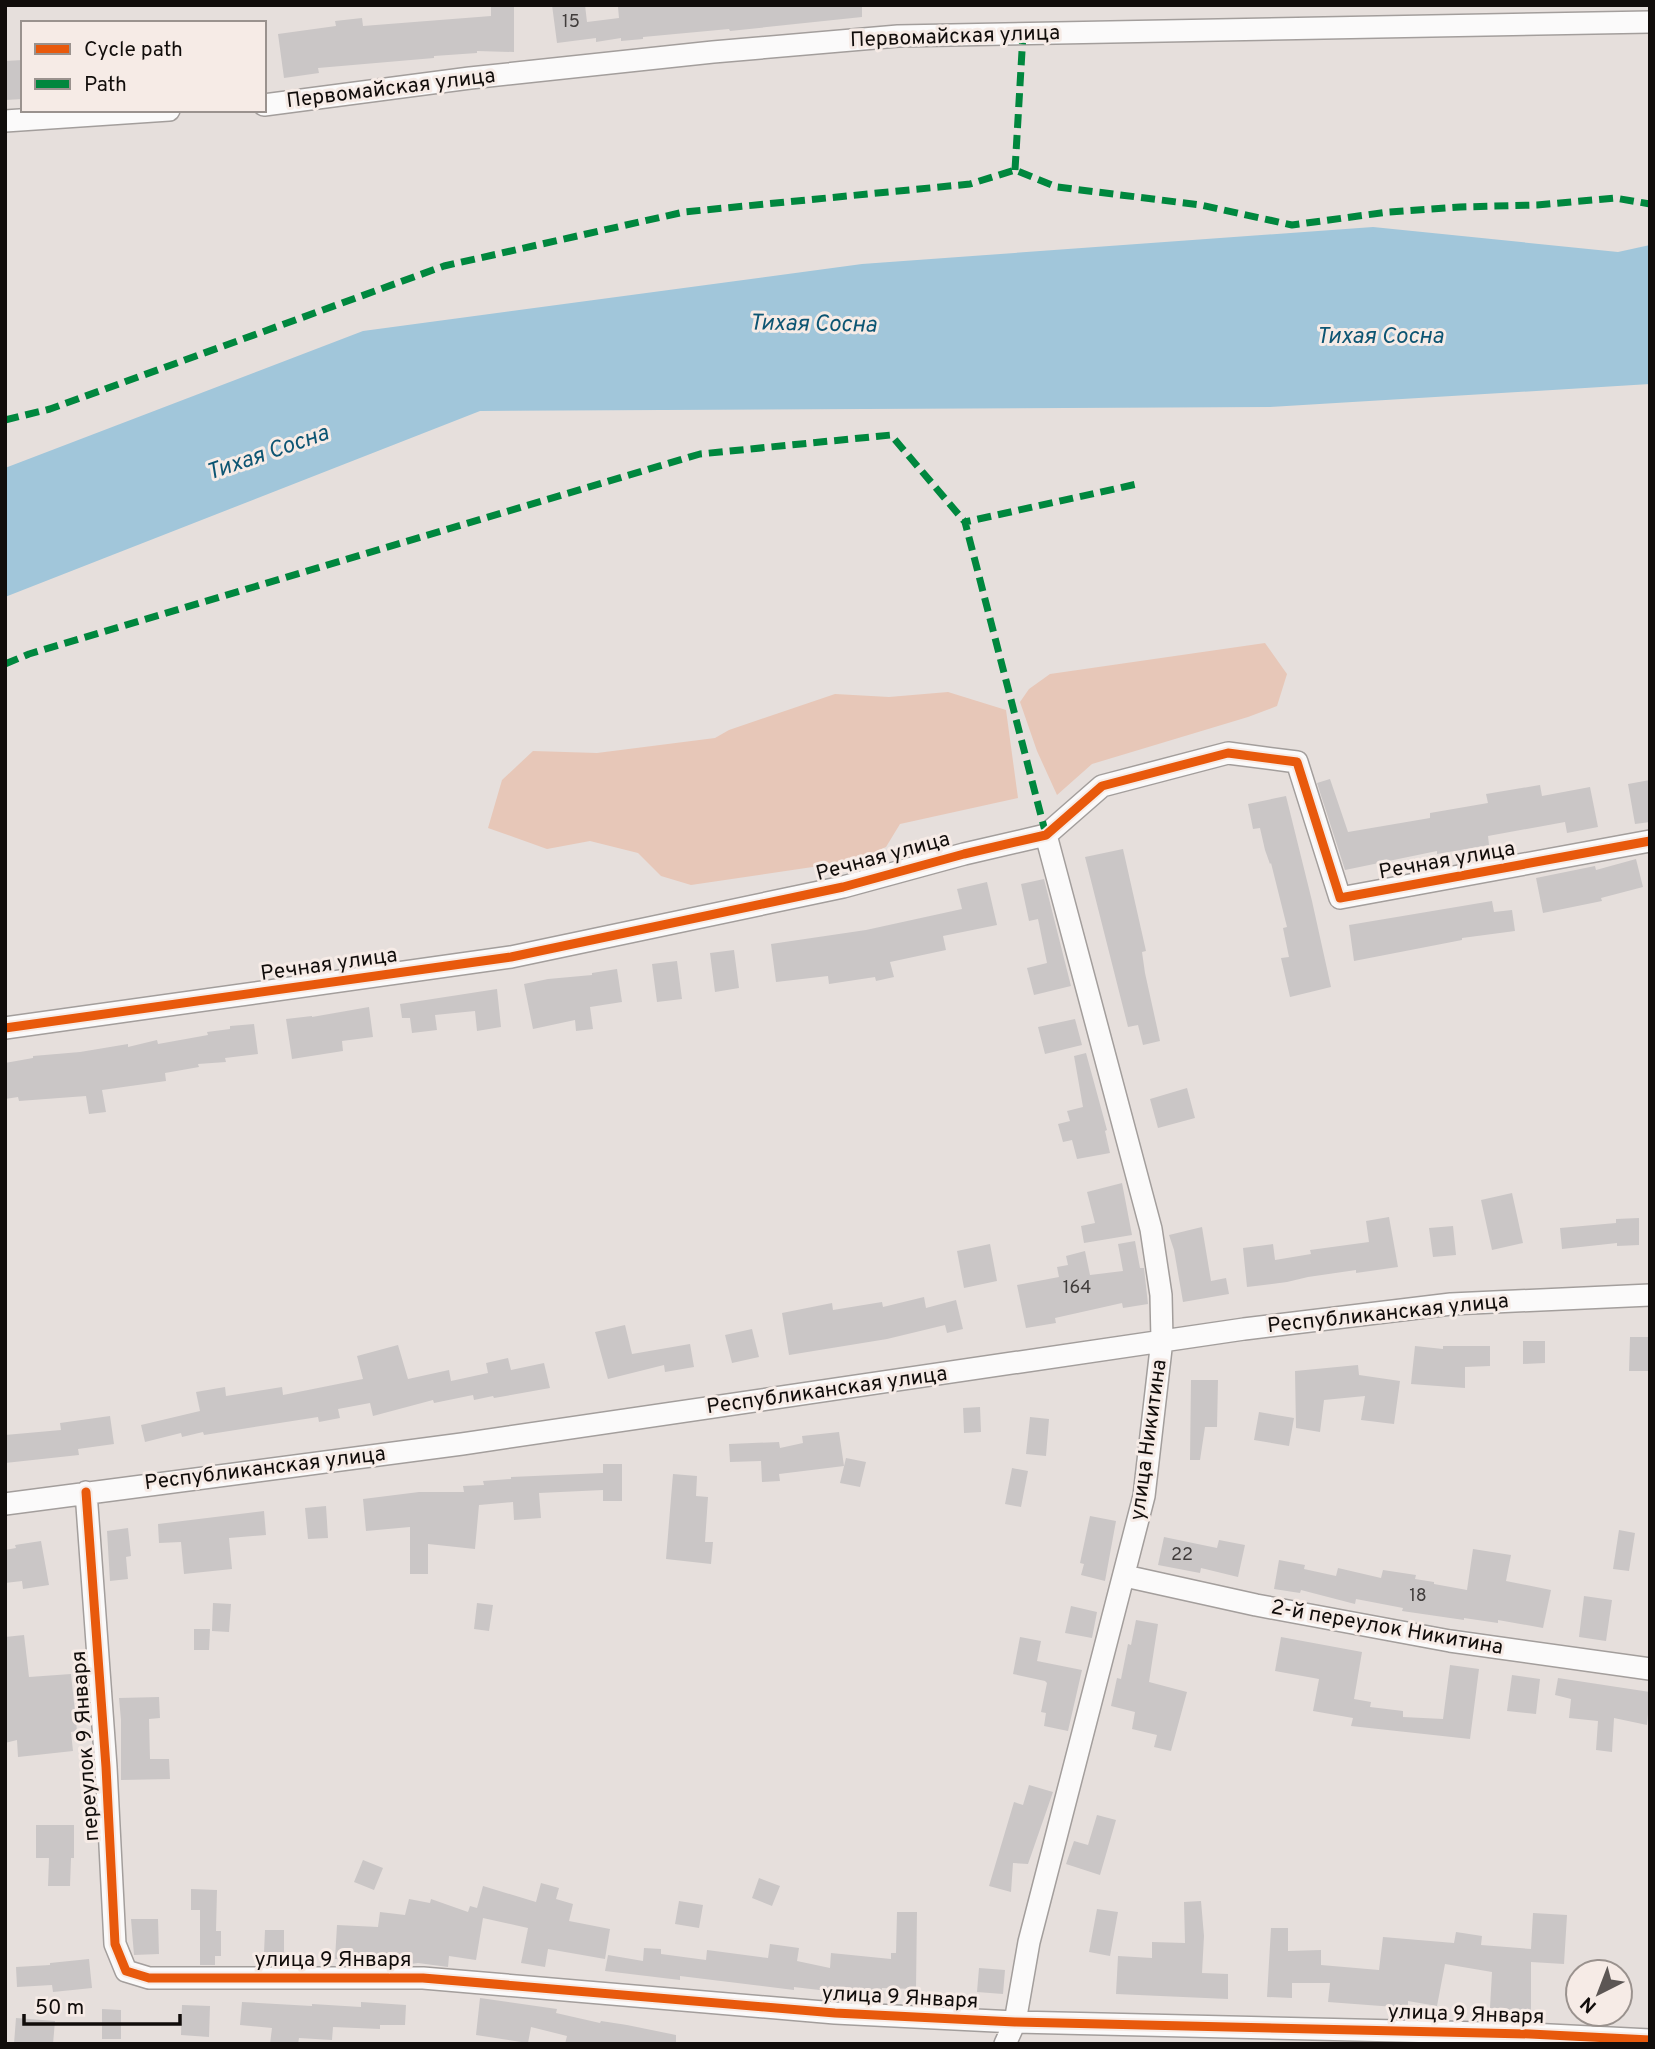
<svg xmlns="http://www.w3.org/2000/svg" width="1655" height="2049" viewBox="0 0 1655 2049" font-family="Overpass,sans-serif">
  <rect width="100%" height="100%" fill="#e6dfdc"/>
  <path fill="#e7c7b8" d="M 1265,643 L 1287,674 L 1277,706 L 1248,717 L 1092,764 L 1057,795 L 1037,751 L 1020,702 L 1029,689 L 1050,674 Z
    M 948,692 L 1006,710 L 1018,798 L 900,824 L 886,847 L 853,861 L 691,885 L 661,876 L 638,853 L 590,841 L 547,849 L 488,828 L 502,780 L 533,751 L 597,753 L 715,738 L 729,730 L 835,694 L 889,697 Z"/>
  <path fill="#a1c6da" d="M 1373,227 L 1618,252 L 1650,245 L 1650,384 L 1270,407 L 480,411 L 5,597 L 5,468 L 363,331 L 862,264 Z"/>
  <path fill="#cac6c6" d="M 491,5 L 514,5 L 514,52 L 477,51 L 477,53 L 434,56 L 434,58 L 318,68 L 319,73 L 284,78 L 278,34 L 336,26 L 335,21 L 362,18 L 363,26 L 491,16 Z
    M 552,5 L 585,5 L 587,22 L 619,18 L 618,7 L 637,5 L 862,5 L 862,17 L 730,31 L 729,29 L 643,37 L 643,39 L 621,41 L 621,38 L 596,42 L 596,38 L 557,43 Z
    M 23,60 L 23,99 L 5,100 L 5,61 Z
    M 1330,779 L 1348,832 L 1430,818 L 1430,813 L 1488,803 L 1486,794 L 1540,785 L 1542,796 L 1590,787 L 1598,827 L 1567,833 L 1565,822 L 1488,836 L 1489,845 L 1437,854 L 1437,851 L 1345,870 L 1317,783 Z
    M 1650,780 L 1650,822 L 1635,824 L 1628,784 Z
    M 1286,796 L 1312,901 L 1331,987 L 1290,997 L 1281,958 L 1289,957 L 1283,928 L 1287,927 L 1271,863 L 1270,864 L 1265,850 L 1260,828 L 1253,829 L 1248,804 Z
    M 1123,849 L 1146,951 L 1142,952 L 1145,973 L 1160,1041 L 1143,1045 L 1138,1025 L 1128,1027 L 1085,857 Z
    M 1636,859 L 1643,887 L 1601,898 L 1602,901 L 1543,913 L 1536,878 L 1595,866 L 1596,870 Z
    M 1044,879 L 1071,986 L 1034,995 L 1027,968 L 1047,963 L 1038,919 L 1029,921 L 1021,884 Z
    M 987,882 L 997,925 L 943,936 L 946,950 L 890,962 L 894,977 L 876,981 L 875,977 L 829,984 L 828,976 L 776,982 L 771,944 L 866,930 L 962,909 L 957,889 Z
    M 1492,901 L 1494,912 L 1512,910 L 1515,931 L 1462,938 L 1462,940 L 1354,961 L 1349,925 Z
    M 734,950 L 739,988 L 715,992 L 710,953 Z
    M 677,961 L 682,999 L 657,1002 L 652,964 Z
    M 617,969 L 622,1002 L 590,1007 L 593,1029 L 576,1031 L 575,1020 L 533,1029 L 524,984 L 548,979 L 592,975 L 592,973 Z
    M 497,989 L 501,1027 L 477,1031 L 475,1011 L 435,1015 L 437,1030 L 412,1033 L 410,1018 L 402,1018 L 400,1004 Z
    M 369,1007 L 373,1037 L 342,1041 L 343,1051 L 292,1059 L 286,1019 L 312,1016 L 312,1017 Z
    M 1075,1019 L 1082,1045 L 1045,1054 L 1038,1027 Z
    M 254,1024 L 258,1054 L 225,1058 L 226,1062 L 198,1064 L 199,1067 L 165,1073 L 166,1081 L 102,1090 L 106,1112 L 89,1114 L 86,1096 L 19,1101 L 18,1097 L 5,1099 L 5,1063 L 33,1058 L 33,1056 L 80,1052 L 128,1044 L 128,1047 L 157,1040 L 158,1044 L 208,1035 L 207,1032 L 230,1029 L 230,1026 Z
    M 1086,1053 L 1107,1130 L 1105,1131 L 1110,1153 L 1077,1159 L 1072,1140 L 1063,1142 L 1058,1124 L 1070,1121 L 1067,1111 L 1083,1107 L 1074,1056 Z
    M 1187,1088 L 1195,1118 L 1158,1128 L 1150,1099 Z
    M 1122,1183 L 1132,1235 L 1084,1243 L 1081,1226 L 1095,1223 L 1087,1192 Z
    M 1512,1193 L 1523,1243 L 1492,1250 L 1481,1200 Z
    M 1389,1217 L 1398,1267 L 1356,1273 L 1356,1270 L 1308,1277 L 1287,1282 L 1247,1287 L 1243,1248 L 1273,1244 L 1275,1260 L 1311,1254 L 1310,1250 L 1369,1242 L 1366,1221 Z
    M 1639,1218 L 1639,1245 L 1617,1246 L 1617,1243 L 1562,1249 L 1560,1228 L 1616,1223 L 1616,1219 Z
    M 1453,1226 L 1456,1255 L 1433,1257 L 1429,1228 Z
    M 1202,1227 L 1211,1281 L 1226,1278 L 1229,1294 L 1183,1302 L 1174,1250 L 1169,1235 Z
    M 1135,1241 L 1140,1268 L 1144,1268 L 1148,1304 L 1123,1308 L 1122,1303 L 1055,1318 L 1056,1323 L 1026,1328 L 1017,1285 L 1059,1277 L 1057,1267 L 1068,1265 L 1066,1256 L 1085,1251 L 1090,1275 L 1123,1271 L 1118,1244 Z
    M 990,1244 L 997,1281 L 964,1288 L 957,1251 Z
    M 924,1297 L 926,1308 L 956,1300 L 963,1329 L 947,1333 L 945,1325 L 887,1339 L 789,1355 L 782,1313 L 832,1303 L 833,1310 L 882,1302 L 883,1307 Z
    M 625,1325 L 632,1354 L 690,1344 L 694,1367 L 665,1372 L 664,1365 L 608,1379 L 595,1332 Z
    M 752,1329 L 759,1357 L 732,1363 L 725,1335 Z
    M 1630,1337 L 1650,1337 L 1650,1371 L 1629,1371 Z
    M 1523,1341 L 1545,1341 L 1545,1363 L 1523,1364 Z
    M 398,1345 L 408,1379 L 449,1370 L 451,1381 L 488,1373 L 486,1363 L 508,1358 L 511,1370 L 544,1363 L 550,1388 L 494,1398 L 493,1396 L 474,1400 L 473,1395 L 434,1403 L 433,1400 L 373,1416 L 370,1403 L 338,1409 L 340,1418 L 319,1422 L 318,1417 L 204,1435 L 203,1432 L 182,1437 L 181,1433 L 145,1442 L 141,1425 L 200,1411 L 196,1392 L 225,1387 L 226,1396 L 282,1387 L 283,1395 L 363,1379 L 357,1356 Z
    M 1415,1346 L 1443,1349 L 1443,1346 L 1490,1346 L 1490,1366 L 1465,1367 L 1465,1388 L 1411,1384 Z
    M 1358,1365 L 1359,1375 L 1400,1381 L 1394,1424 L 1361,1420 L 1365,1396 L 1324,1400 L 1320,1432 L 1296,1428 L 1295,1371 Z
    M 1191,1380 L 1218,1380 L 1217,1427 L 1205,1427 L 1200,1460 L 1190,1460 Z
    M 980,1407 L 981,1432 L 964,1433 L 963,1408 Z
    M 1259,1412 L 1294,1418 L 1289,1446 L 1254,1440 Z
    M 110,1416 L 114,1444 L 78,1449 L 79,1455 L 5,1463 L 5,1435 L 61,1430 L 60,1423 Z
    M 1030,1417 L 1049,1419 L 1046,1456 L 1026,1454 Z
    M 839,1432 L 844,1466 L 779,1474 L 780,1481 L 762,1482 L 761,1461 L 730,1462 L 729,1444 L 779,1442 L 780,1448 L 803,1443 L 802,1436 Z
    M 846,1458 L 866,1462 L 860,1487 L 840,1483 Z
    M 603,1464 L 622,1464 L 622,1501 L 603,1501 L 603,1490 L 539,1493 L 541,1518 L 514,1520 L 513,1502 L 479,1505 L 475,1549 L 428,1544 L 428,1574 L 410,1574 L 410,1527 L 366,1531 L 363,1499 L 419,1492 L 464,1492 L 463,1486 L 484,1485 L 483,1481 L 511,1479 L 511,1477 L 603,1473 Z
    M 1012,1468 L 1028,1471 L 1021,1507 L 1005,1504 Z
    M 673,1474 L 697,1476 L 696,1496 L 708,1497 L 705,1542 L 713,1542 L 711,1564 L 666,1559 Z
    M 326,1506 L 328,1538 L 308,1539 L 305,1508 Z
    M 264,1511 L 266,1535 L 229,1538 L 232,1569 L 184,1574 L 181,1542 L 159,1543 L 158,1524 Z
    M 1090,1516 L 1116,1521 L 1105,1581 L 1081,1575 L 1084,1564 L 1080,1563 Z
    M 128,1528 L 131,1556 L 126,1557 L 128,1579 L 110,1581 L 107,1531 Z
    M 1619,1530 L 1635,1533 L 1629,1571 L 1613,1569 Z
    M 1164,1537 L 1217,1548 L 1219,1540 L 1245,1545 L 1238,1577 L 1201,1568 L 1200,1573 L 1158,1565 Z
    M 41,1541 L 49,1585 L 23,1589 L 22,1581 L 5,1583 L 5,1550 L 16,1548 L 15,1545 Z
    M 1473,1549 L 1511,1555 L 1506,1581 L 1551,1590 L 1543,1628 L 1498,1620 L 1498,1623 L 1464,1618 L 1464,1620 L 1402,1611 L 1403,1608 L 1356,1599 L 1355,1604 L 1301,1590 L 1300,1593 L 1274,1589 L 1279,1560 L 1305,1565 L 1304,1569 L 1336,1576 L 1338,1568 L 1381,1578 L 1383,1570 L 1416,1575 L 1415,1579 L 1434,1582 L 1434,1584 L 1467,1590 Z
    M 1584,1596 L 1612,1600 L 1606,1641 L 1579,1637 Z
    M 213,1603 L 231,1604 L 229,1632 L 212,1631 Z
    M 477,1603 L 493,1605 L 489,1631 L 474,1629 Z
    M 1071,1606 L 1097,1612 L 1092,1638 L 1065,1633 Z
    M 1136,1620 L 1158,1624 L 1149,1682 L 1187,1692 L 1171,1751 L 1154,1747 L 1157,1735 L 1132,1729 L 1135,1712 L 1111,1706 L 1117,1678 L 1121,1679 L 1128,1644 L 1131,1645 Z
    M 194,1629 L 210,1629 L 209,1650 L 194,1650 Z
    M 24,1635 L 29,1677 L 71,1674 L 77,1731 L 71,1732 L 73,1751 L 18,1757 L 17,1740 L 5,1743 L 5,1637 Z
    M 1020,1637 L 1041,1641 L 1037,1661 L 1082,1670 L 1068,1731 L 1044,1726 L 1046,1713 L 1041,1712 L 1047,1683 L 1045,1681 L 1013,1674 Z
    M 1281,1637 L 1362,1652 L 1354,1699 L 1371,1702 L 1370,1707 L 1403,1711 L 1403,1717 L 1443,1719 L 1450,1665 L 1479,1669 L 1470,1739 L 1351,1726 L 1353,1718 L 1313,1711 L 1319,1679 L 1275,1671 Z
    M 1512,1675 L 1540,1679 L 1536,1714 L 1507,1711 Z
    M 1558,1678 L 1650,1692 L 1647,1725 L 1614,1718 L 1612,1752 L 1596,1750 L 1598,1721 L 1569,1718 L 1571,1699 L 1555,1695 Z
    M 159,1697 L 160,1718 L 149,1719 L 150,1759 L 169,1759 L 170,1779 L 121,1780 L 121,1720 L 119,1698 Z
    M 1029,1785 L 1053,1792 L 1028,1864 L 1013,1863 L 1011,1892 L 989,1886 L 1014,1802 L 1023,1805 Z
    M 1097,1815 L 1116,1820 L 1100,1875 L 1066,1864 L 1074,1841 L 1088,1845 Z
    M 36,1825 L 74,1825 L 74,1858 L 71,1858 L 70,1886 L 48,1886 L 49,1858 L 36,1858 Z
    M 363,1860 L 383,1868 L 374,1890 L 354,1882 Z
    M 759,1878 L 780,1886 L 772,1906 L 752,1898 Z
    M 541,1883 L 559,1888 L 556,1899 L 573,1904 L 569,1921 L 610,1929 L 605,1959 L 548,1949 L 545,1967 L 521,1963 L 528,1928 L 483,1918 L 476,1960 L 449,1956 L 448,1967 L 418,1963 L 404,1965 L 361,1959 L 361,1961 L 335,1959 L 337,1925 L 378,1927 L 380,1912 L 405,1915 L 409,1899 L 430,1903 L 431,1899 L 468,1912 L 470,1906 L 477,1908 L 483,1886 L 536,1902 Z
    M 191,1889 L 217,1890 L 216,1931 L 221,1931 L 221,1956 L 215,1956 L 215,1965 L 200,1965 L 200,1910 L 191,1910 Z
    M 679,1901 L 703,1905 L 699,1928 L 675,1924 Z
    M 1201,1901 L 1204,1936 L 1202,1973 L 1228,1974 L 1228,1999 L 1116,1994 L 1118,1956 L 1152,1958 L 1152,1942 L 1185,1943 L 1184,1902 Z
    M 1097,1909 L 1118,1912 L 1110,1956 L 1089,1952 Z
    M 897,1912 L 917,1912 L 916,1989 L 882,1988 L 881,1993 L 853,1989 L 853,1994 L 794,1987 L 794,1990 L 680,1976 L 680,1980 L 605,1971 L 608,1955 L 643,1961 L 644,1948 L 661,1949 L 661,1954 L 706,1960 L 707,1950 L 768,1958 L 770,1944 L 799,1948 L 797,1961 L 830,1968 L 831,1953 L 891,1959 L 891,1953 L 896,1953 Z
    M 1533,1913 L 1567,1915 L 1564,1964 L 1531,1962 L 1531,2016 L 1514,2016 L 1514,2010 L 1490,2008 L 1492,1972 L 1445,1964 L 1437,2006 L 1408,2001 L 1408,2008 L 1328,2002 L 1330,1983 L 1292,1983 L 1292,1998 L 1267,1997 L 1271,1928 L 1288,1928 L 1288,1951 L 1321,1950 L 1321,1965 L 1379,1970 L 1383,1937 L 1454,1943 L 1456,1932 L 1482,1936 L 1481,1945 L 1531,1949 Z
    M 131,1919 L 158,1919 L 159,1954 L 134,1955 Z
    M 265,1930 L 284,1930 L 284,1954 L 264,1953 Z
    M 89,1959 L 92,1988 L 53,1992 L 52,1985 L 17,1987 L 16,1967 L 50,1965 L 50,1963 Z
    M 979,1968 L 1005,1970 L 1003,1994 L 977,1992 Z
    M 480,1998 L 557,2009 L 556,2013 L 600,2023 L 601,2021 L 627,2025 L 676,2035 L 676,2044 L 565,2044 L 567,2036 L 531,2027 L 528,2043 L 476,2035 Z
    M 242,2002 L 312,2006 L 312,2004 L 361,2007 L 361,2002 L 406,2005 L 405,2025 L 380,2025 L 380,2029 L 333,2027 L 332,2040 L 299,2038 L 298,2044 L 270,2044 L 272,2028 L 240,2025 Z
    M 182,2005 L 210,2006 L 209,2037 L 181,2035 Z
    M 102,2009 L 121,2010 L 121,2039 L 102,2039 Z
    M 16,2018 L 55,2021 L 53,2044 L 14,2044 Z"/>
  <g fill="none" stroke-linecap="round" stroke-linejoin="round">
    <defs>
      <path id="minor" d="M 264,105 L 470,78 L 713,52 L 898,36 L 1650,22
        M 5,121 L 169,110
        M 5,1028 L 511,957 L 843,887 L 964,854 L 1046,835 L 1102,786 L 1228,753 L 1297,762 L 1340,898 L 1650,841
        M 86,1492 L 106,1767 L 115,1944 L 126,1971 L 149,1978 L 423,1978 L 835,2013 L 1015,2022 L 1530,2034 L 1650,2040
        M 5,1504 L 462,1444 L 1244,1329 L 1451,1304 L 1650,1295
        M 1125,1576 L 1256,1605 L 1450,1641 L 1650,1669
        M 1005,2044 L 1015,2022 L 1029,1942 L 1144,1496 L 1162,1340 L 1161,1295 L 1151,1229 L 1046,835"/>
    </defs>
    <use href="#minor" stroke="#a39e9c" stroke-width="24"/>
    <use href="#minor" stroke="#fbfafa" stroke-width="21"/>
    <path stroke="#00873e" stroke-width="7" stroke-dasharray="14 7" stroke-linecap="butt" d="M 1015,170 L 1023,34
      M 5,420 L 50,409 L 444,266 L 684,212 L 970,184 L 1015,170 L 1057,187 L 1201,205 L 1292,225 L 1388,212 L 1460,207 L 1537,205 L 1615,198 L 1650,204
      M 5,664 L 29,654 L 700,454 L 891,435 L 965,522
      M 1046,835 L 965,522 L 1137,484"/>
    <defs>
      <path id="cycleway" d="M 5,1028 L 511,957 L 843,887 L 964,854 L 1046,835 L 1102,786 L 1228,753 L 1297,762 L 1340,898 L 1650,841
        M 86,1492 L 106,1767 L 115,1944 L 126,1971 L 149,1978 L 423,1978 L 835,2013 L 1015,2022 L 1530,2034 L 1650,2040"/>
    </defs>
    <use href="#cycleway" stroke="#f6ebe6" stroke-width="13"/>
    <use href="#cycleway" stroke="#e8590c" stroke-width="9"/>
  </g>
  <g text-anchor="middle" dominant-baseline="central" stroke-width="6" stroke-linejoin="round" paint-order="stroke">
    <g font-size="18" fill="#413d3c">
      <text x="571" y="22">15</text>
      <text x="1077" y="1288">164</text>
      <text x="1182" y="1555">22</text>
      <text x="1418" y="1596">18</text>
    </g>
    <g font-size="21" fill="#110d0b" stroke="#f6ebe6">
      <text transform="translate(955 37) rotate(-2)">Первомайская улица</text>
      <text transform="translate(391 89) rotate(-7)">Первомайская улица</text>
      <text transform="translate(883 857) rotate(-15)">Речная улица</text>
      <text transform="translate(1447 861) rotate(-10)">Речная улица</text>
      <text transform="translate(329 965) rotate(-8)">Речная улица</text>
      <text transform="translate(1388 1314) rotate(-6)">Республиканская улица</text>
      <text transform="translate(827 1391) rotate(-8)">Республиканская улица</text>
      <text transform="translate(1149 1440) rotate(-82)">улица Никитина</text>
      <text transform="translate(265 1469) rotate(-7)">Республиканская улица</text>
      <text transform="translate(1387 1628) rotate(10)">2-й переулок Никитина</text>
      <text transform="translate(86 1746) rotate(-94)">переулок 9 Января</text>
      <text x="333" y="1960">улица 9 Января</text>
      <text transform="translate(900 1998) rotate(3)">улица 9 Января</text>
      <text transform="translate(1466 2015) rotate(2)">улица 9 Января</text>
    </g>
    <g font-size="23" font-style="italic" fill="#0d5573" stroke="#f6ebe6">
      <text transform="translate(813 325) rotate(1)">Тихая Сосна</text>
      <text x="1380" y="337">Тихая Сосна</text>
      <text transform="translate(268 454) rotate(-19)">Тихая Сосна</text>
    </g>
  </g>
  <rect width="1655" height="2049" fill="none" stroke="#110d0b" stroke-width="14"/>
  <rect x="21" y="21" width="245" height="91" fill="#f6ebe6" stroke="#9a928e" stroke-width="2"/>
  <rect x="35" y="44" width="35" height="10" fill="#e8590c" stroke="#9a928e" stroke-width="2"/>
  <text x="84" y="56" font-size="21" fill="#110d0b">Cycle path</text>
  <rect x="35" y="79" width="35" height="10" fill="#00873e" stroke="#9a928e" stroke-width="2"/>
  <text x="84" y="91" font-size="21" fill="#110d0b">Path</text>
  <g transform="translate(1599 1993) rotate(222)"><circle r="33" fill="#f6ebe6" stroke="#9a928e" stroke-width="2"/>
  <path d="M0-5L12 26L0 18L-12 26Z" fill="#5c5654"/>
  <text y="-10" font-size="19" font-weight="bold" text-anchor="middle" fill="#110d0b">N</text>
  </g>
  <path d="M24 2014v10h156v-10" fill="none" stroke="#110d0b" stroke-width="3.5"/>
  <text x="35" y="2014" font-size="21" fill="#110d0b" stroke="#f6ebe6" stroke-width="5" paint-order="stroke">50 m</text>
</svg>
